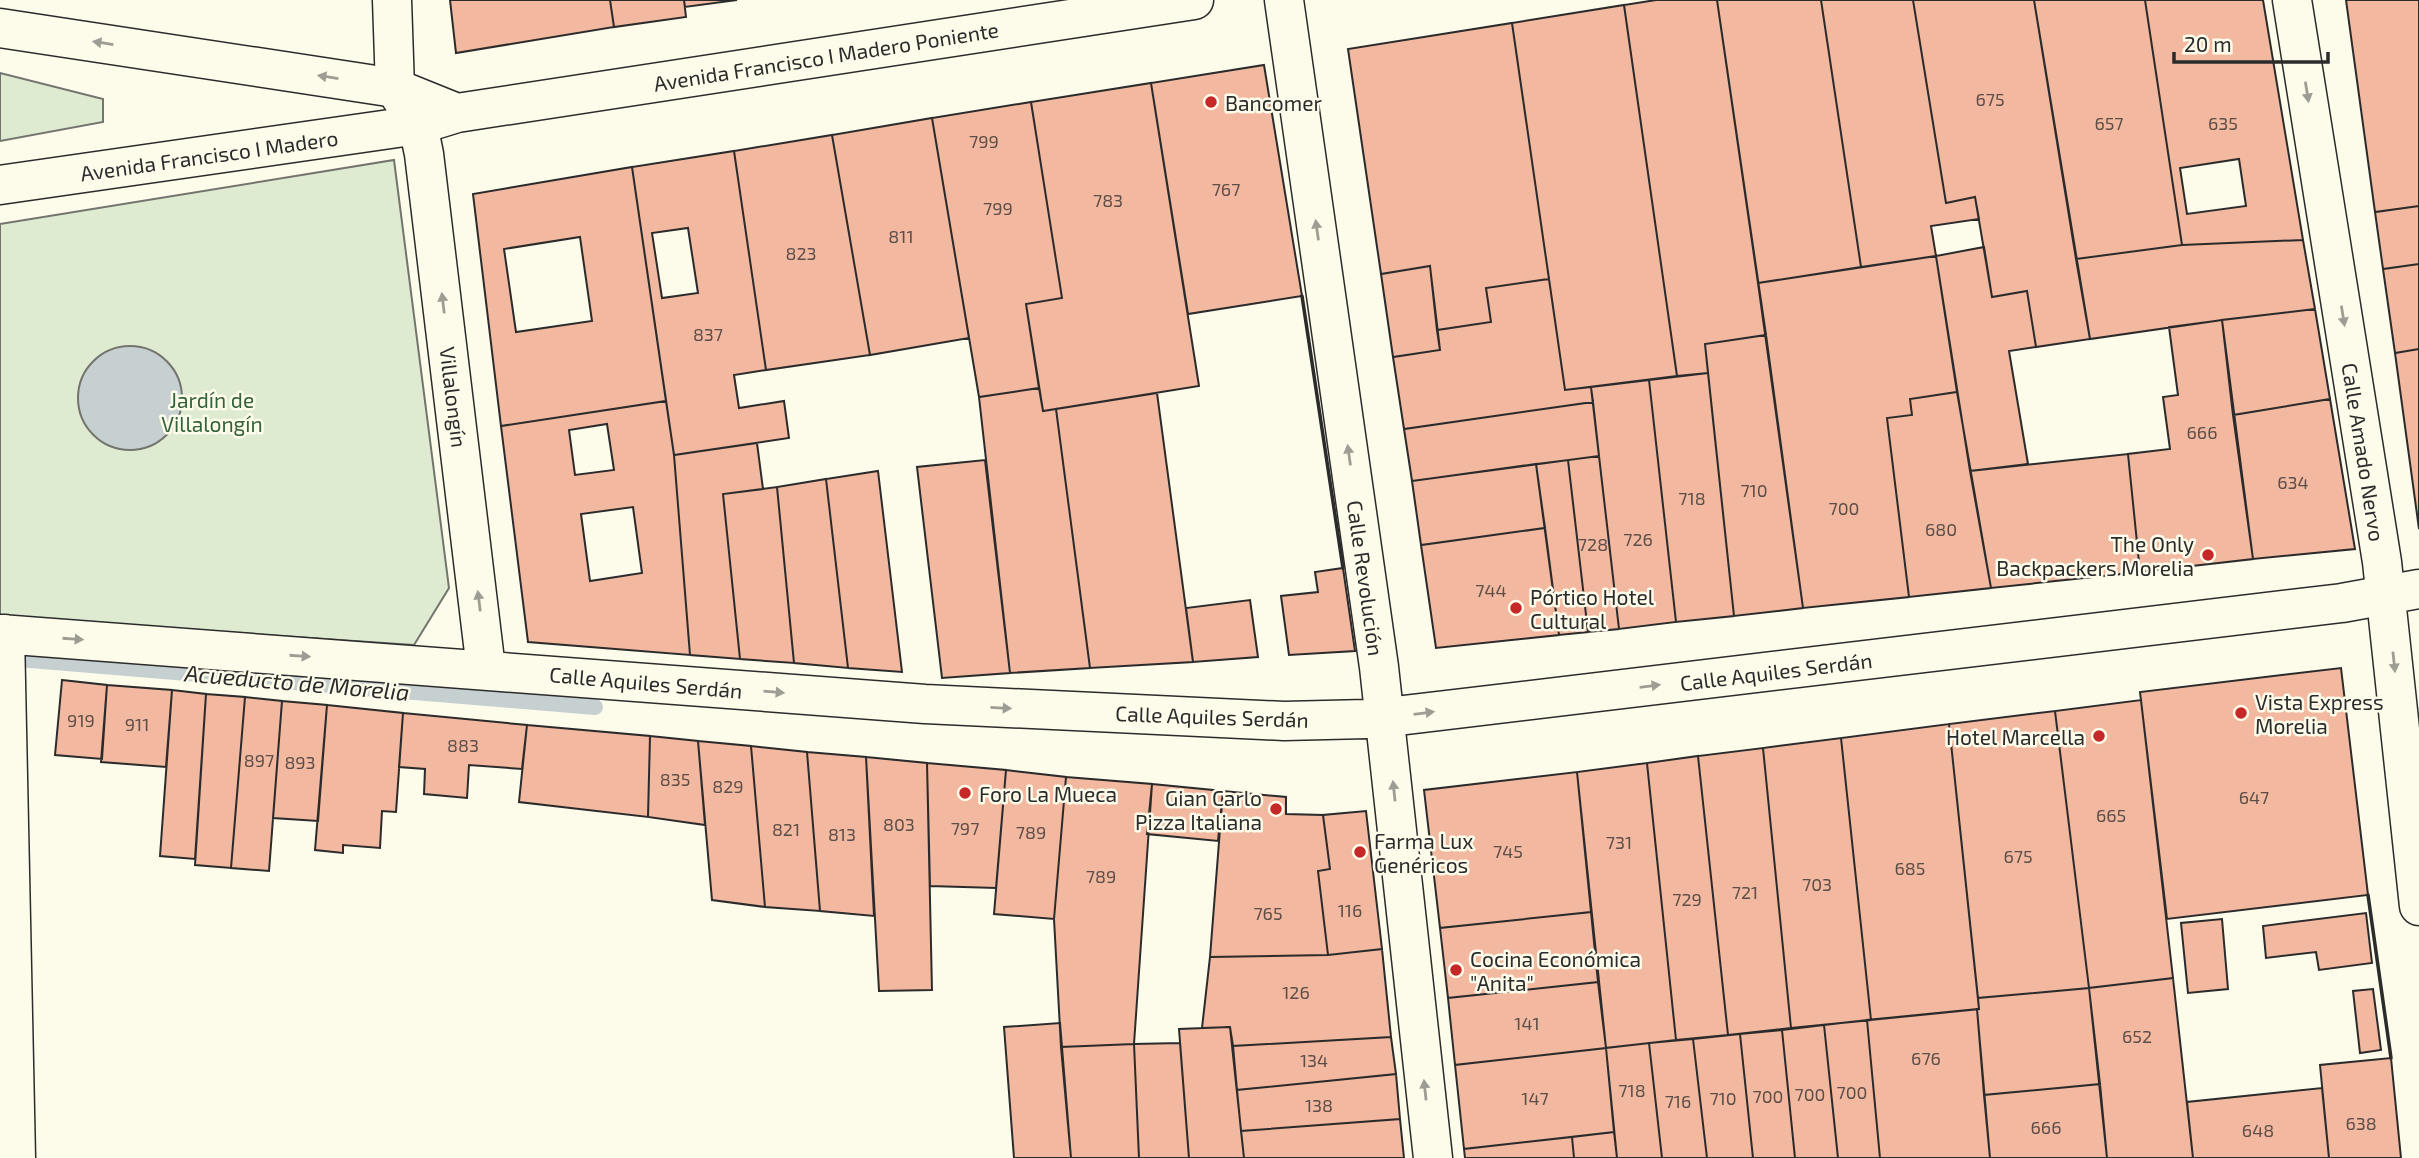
<svg xmlns="http://www.w3.org/2000/svg" width="2419" height="1158" viewBox="0 0 2419 1158" font-family="'Exo 2',sans-serif">
  <rect width="100%" height="100%" fill="#fdfbea"/>
  <path fill="#deebd1" stroke="#74746e" stroke-width="2" d="M 0,73 L 103,99 L 103,122 L 0,141 Z
    M 394,160 L 449,588 L 414,645 L 0,617 L 0,224 Z"/>
  <path fill="#c7d0d0" stroke="#74746e" stroke-width="2" d="M78 398a52 52 0 1 1 104 0a52 52 0 1 1-104 0Z"/>
  <g fill="none" stroke-linecap="round" stroke-linejoin="round">
    <path stroke="#c7d0d0" stroke-width="16" d="M 6,658 L 595,707"/>
  </g>
  <path fill="#f2b8a0" stroke="#2b2b2b" stroke-width="2" fill-rule="evenodd" d="M 450,0 L 610,0 L 614,27 L 456,53 Z
    M 610,0 L 684,0 L 686,17 L 614,27 Z
    M 684,0 L 737,0 L 685,7 Z
    M 1656,0 L 1717,0 L 1766,335 L 1705,344 L 1708,373 L 1677,376 L 1624,5 Z
    M 1717,0 L 1821,0 L 1861,267 L 1758,283 Z
    M 1821,0 L 1913,0 L 1946,203 L 1975,197 L 1979,219 L 1931,226 L 1936,256 L 1861,267 Z
    M 1913,0 L 2034,0 L 2090,339 L 2036,347 L 2027,291 L 1992,297 L 1975,197 L 1946,203 Z
    M 2034,0 L 2145,0 L 2182,245 L 2076,259 Z
    M 2145,0 L 2263,0 L 2303,240 L 2182,245 ZM 2239,159 L 2246,206 L 2187,214 L 2180,168 Z
    M 2346,0 L 2419,0 L 2419,206 L 2375,212 Z
    M 1624,5 L 1677,376 L 1565,390 L 1512,23 Z
    M 1512,23 L 1549,279 L 1486,288 L 1491,322 L 1437,330 L 1430,266 L 1381,274 L 1348,49 Z
    M 1264,65 L 1302,296 L 1188,314 L 1151,83 Z
    M 1151,83 L 1199,386 L 1043,411 L 1026,304 L 1062,298 L 1031,102 Z
    M 1031,102 L 1062,298 L 1026,304 L 1039,388 L 979,397 L 932,118 Z
    M 932,118 L 969,338 L 870,355 L 832,135 Z
    M 832,135 L 870,355 L 766,370 L 734,151 Z
    M 734,151 L 766,370 L 734,375 L 739,408 L 784,401 L 789,438 L 674,455 L 632,167 ZM 688,228 L 698,293 L 662,298 L 652,233 Z
    M 632,167 L 666,401 L 501,426 L 473,194 ZM 580,237 L 592,321 L 516,332 L 504,249 Z
    M 2419,206 L 2419,264 L 2383,269 L 2375,212 Z
    M 2303,240 L 2315,309 L 2222,320 L 2090,339 L 2076,259 L 2182,245 Z
    M 1984,247 L 1992,297 L 2027,291 L 2036,347 L 2009,351 L 2028,464 L 1970,471 L 1936,256 Z
    M 1936,256 L 1957,392 L 1910,399 L 1912,415 L 1887,418 L 1909,597 L 1803,608 L 1758,283 Z
    M 2419,264 L 2419,349 L 2395,353 L 2383,269 Z
    M 1430,266 L 1440,350 L 1393,357 L 1381,274 Z
    M 1549,279 L 1565,390 L 1591,387 L 1593,402 L 1404,429 L 1393,357 L 1440,350 L 1437,330 L 1491,322 L 1486,288 Z
    M 2315,309 L 2330,399 L 2233,415 L 2222,320 Z
    M 2222,320 L 2253,559 L 2140,572 L 2128,454 L 2170,449 L 2163,397 L 2178,395 L 2169,327 Z
    M 1766,335 L 1803,608 L 1734,616 L 1705,344 Z
    M 2419,349 L 2419,529 L 2395,353 Z
    M 1708,373 L 1734,616 L 1676,622 L 1649,380 Z
    M 1649,380 L 1676,622 L 1619,629 L 1591,387 Z
    M 1039,388 L 1043,411 L 1056,409 L 1090,668 L 1010,673 L 979,397 Z
    M 1957,392 L 1991,588 L 1909,597 L 1887,418 L 1912,415 L 1910,399 Z
    M 1157,393 L 1193,662 L 1090,668 L 1056,409 Z
    M 2330,399 L 2355,549 L 2253,559 L 2233,415 Z
    M 666,401 L 674,455 L 690,655 L 528,642 L 501,426 ZM 607,424 L 614,470 L 575,475 L 569,430 ZM 633,507 L 642,573 L 590,581 L 581,514 Z
    M 1593,402 L 1599,456 L 1412,481 L 1404,429 Z
    M 757,443 L 763,489 L 723,494 L 740,659 L 690,655 L 674,455 Z
    M 2128,454 L 2140,572 L 1991,588 L 1970,471 Z
    M 1599,456 L 1619,629 L 1588,632 L 1568,460 Z
    M 985,460 L 1010,673 L 942,678 L 917,467 Z
    M 1568,460 L 1588,632 L 1559,635 L 1536,464 Z
    M 1536,464 L 1545,528 L 1421,545 L 1412,481 Z
    M 878,471 L 902,672 L 848,668 L 826,479 Z
    M 826,479 L 848,668 L 794,663 L 777,487 Z
    M 777,487 L 794,663 L 740,659 L 723,494 Z
    M 1545,528 L 1559,635 L 1436,648 L 1421,545 Z
    M 1343,568 L 1355,651 L 1289,655 L 1281,596 L 1318,592 L 1315,572 Z
    M 1250,600 L 1258,657 L 1193,662 L 1186,608 Z
    M 2341,668 L 2368,895 L 2167,919 L 2140,692 Z
    M 62,680 L 107,685 L 102,759 L 55,755 Z
    M 107,685 L 172,690 L 166,767 L 101,762 Z
    M 172,690 L 206,694 L 195,859 L 160,856 Z
    M 206,694 L 245,697 L 231,868 L 195,865 Z
    M 245,697 L 282,701 L 269,871 L 231,868 Z
    M 2141,700 L 2173,978 L 2089,988 L 2055,711 Z
    M 282,701 L 327,705 L 318,821 L 273,818 Z
    M 327,705 L 403,713 L 396,812 L 382,811 L 380,848 L 343,845 L 343,853 L 315,850 Z
    M 2055,711 L 2089,988 L 1978,998 L 1949,724 Z
    M 403,713 L 527,725 L 522,769 L 469,765 L 467,798 L 424,794 L 425,769 L 399,767 Z
    M 1949,724 L 1979,1009 L 1871,1020 L 1841,738 Z
    M 527,725 L 650,736 L 648,817 L 519,802 Z
    M 650,736 L 698,741 L 705,825 L 648,817 Z
    M 1841,738 L 1871,1020 L 1791,1028 L 1763,748 Z
    M 698,741 L 751,746 L 765,907 L 712,900 Z
    M 751,746 L 807,752 L 820,911 L 765,907 Z
    M 1763,748 L 1791,1028 L 1728,1035 L 1698,756 Z
    M 807,752 L 866,757 L 874,916 L 820,911 Z
    M 1698,756 L 1728,1035 L 1676,1040 L 1647,763 Z
    M 866,757 L 927,763 L 932,990 L 879,991 Z
    M 927,763 L 1006,770 L 996,888 L 930,886 Z
    M 1647,763 L 1676,1040 L 1606,1048 L 1577,772 Z
    M 1006,770 L 1066,777 L 1054,919 L 994,914 Z
    M 1577,772 L 1591,912 L 1440,928 L 1424,790 Z
    M 1066,777 L 1152,784 L 1134,1044 L 1061,1047 L 1054,919 Z
    M 1152,784 L 1223,791 L 1218,841 L 1147,834 Z
    M 1223,791 L 1286,797 L 1286,814 L 1323,815 L 1330,869 L 1318,871 L 1328,955 L 1210,957 Z
    M 1366,811 L 1382,949 L 1328,955 L 1318,871 L 1330,869 L 1323,815 Z
    M 1591,912 L 1598,982 L 1448,998 L 1440,928 Z
    M 2366,913 L 2372,963 L 2319,970 L 2316,952 L 2266,958 L 2263,926 Z
    M 2222,919 L 2228,989 L 2188,993 L 2181,923 Z
    M 1382,949 L 1391,1037 L 1233,1046 L 1230,1027 L 1202,1028 L 1210,957 L 1328,955 Z
    M 2173,978 L 2193,1158 L 2107,1158 L 2089,988 Z
    M 1598,982 L 1606,1048 L 1455,1065 L 1448,998 Z
    M 2089,988 L 2100,1084 L 1984,1095 L 1977,1009 L 1979,1009 L 1978,998 Z
    M 2373,989 L 2381,1050 L 2360,1053 L 2353,991 Z
    M 1977,1009 L 1990,1158 L 1880,1158 L 1867,1020 Z
    M 1867,1020 L 1880,1158 L 1838,1158 L 1824,1025 Z
    M 1060,1023 L 1071,1158 L 1014,1158 L 1004,1027 Z
    M 1824,1025 L 1838,1158 L 1795,1158 L 1782,1030 Z
    M 1230,1027 L 1244,1158 L 1189,1158 L 1179,1029 Z
    M 1782,1030 L 1795,1158 L 1753,1158 L 1740,1034 Z
    M 1740,1034 L 1753,1158 L 1707,1158 L 1693,1039 Z
    M 1391,1037 L 1396,1074 L 1237,1090 L 1233,1046 Z
    M 1693,1039 L 1707,1158 L 1662,1158 L 1649,1043 Z
    M 1180,1043 L 1189,1158 L 1139,1158 L 1134,1044 Z
    M 1649,1043 L 1662,1158 L 1617,1158 L 1606,1048 Z
    M 1134,1044 L 1139,1158 L 1071,1158 L 1061,1047 Z
    M 1606,1048 L 1614,1132 L 1464,1149 L 1455,1065 Z
    M 2391,1058 L 2401,1158 L 2329,1158 L 2320,1065 Z
    M 1396,1074 L 1400,1119 L 1241,1131 L 1237,1090 Z
    M 2100,1084 L 2107,1158 L 1990,1158 L 1984,1095 Z
    M 2322,1088 L 2329,1158 L 2193,1158 L 2187,1102 Z
    M 1400,1119 L 1404,1158 L 1244,1158 L 1241,1131 Z
    M 1614,1132 L 1617,1158 L 1574,1158 L 1572,1137 Z
    M 1572,1137 L 1574,1158 L 1465,1158 L 1464,1149 Z"/>
  <g fill="none" stroke-linecap="round" stroke-linejoin="round">
    <defs>
      <path id="minor" d="M 392,0 L 395,88 L 418,125 L 424,154 L 486,669
        M 1284,0 L 1379,667 L 1433,1158
        M 2292,0 L 2382,562 L 2419,906
        M 0,634 L 925,704 L 1284,721 L 1367,719 L 1405,715 L 2342,603 L 2419,589
        M 5,634 L 16,1158"/>
      <path id="major" d="M 0,28 L 395,88 L 457,113
        M 0,185 L 418,125 L 457,113 L 1194,0"/>
    </defs>
    <use href="#minor" stroke="#2b2b2b" stroke-width="41"/>
    <use href="#major" stroke="#2b2b2b" stroke-width="41"/>
    <use href="#minor" stroke="#fdfbea" stroke-width="38"/>
    <use href="#major" stroke="#fdfbea" stroke-width="38"/>
    <path stroke="#2b2b2b" stroke-width="3.5" d="M 1302,296 L 1343,568
      M 2368,895 L 2391,1058"/>
  </g>
  <defs><path id="oneway-solid" d="M-6-.8H1V-3.2L6.5 0L1 3.2V.8H-6Z" transform="scale(1.75)"/></defs>
  <g fill="#9e9d94">
    <use href="#oneway-solid" transform="translate(103 43) rotate(-171)"/>
    <use href="#oneway-solid" transform="translate(328 77) rotate(-171)"/>
    <use href="#oneway-solid" transform="translate(2307 92) rotate(81)"/>
    <use href="#oneway-solid" transform="translate(1317 230) rotate(-98)"/>
    <use href="#oneway-solid" transform="translate(443 303) rotate(-97)"/>
    <use href="#oneway-solid" transform="translate(2343 316) rotate(81)"/>
    <use href="#oneway-solid" transform="translate(1349 455) rotate(-98)"/>
    <use href="#oneway-solid" transform="translate(479 601) rotate(-97)"/>
    <use href="#oneway-solid" transform="translate(73 639) rotate(4)"/>
    <use href="#oneway-solid" transform="translate(300 656) rotate(4)"/>
    <use href="#oneway-solid" transform="translate(2394 662) rotate(84)"/>
    <use href="#oneway-solid" transform="translate(1650 686) rotate(-7)"/>
    <use href="#oneway-solid" transform="translate(774 692) rotate(5)"/>
    <use href="#oneway-solid" transform="translate(1001 708) rotate(3)"/>
    <use href="#oneway-solid" transform="translate(1424 713) rotate(-7)"/>
    <use href="#oneway-solid" transform="translate(1394 791) rotate(-96)"/>
    <use href="#oneway-solid" transform="translate(1425 1090) rotate(-96)"/>
  </g>
  <g fill="#c62828" stroke="#fdfbea" stroke-width="2.5">
    <circle cx="1211" cy="102" r="7"/>
    <circle cx="2208" cy="555" r="7"/>
    <circle cx="1516" cy="608" r="7"/>
    <circle cx="2241" cy="713" r="7"/>
    <circle cx="2099" cy="736" r="7"/>
    <circle cx="965" cy="793" r="7"/>
    <circle cx="1276" cy="809" r="7"/>
    <circle cx="1360" cy="852" r="7"/>
    <circle cx="1456" cy="970" r="7"/>
  </g>
  <g text-anchor="middle" dominant-baseline="central" stroke-width="5" stroke-linejoin="round" paint-order="stroke">
    <g font-size="18" fill="#5d4e48">
      <text x="1990" y="99">675</text>
      <text x="2109" y="123">657</text>
      <text x="2223" y="123">635</text>
      <text x="984" y="141">799</text>
      <text x="1226" y="189">767</text>
      <text x="1108" y="200">783</text>
      <text x="998" y="208">799</text>
      <text x="901" y="236">811</text>
      <text x="801" y="253">823</text>
      <text x="708" y="334">837</text>
      <text x="2202" y="432">666</text>
      <text x="2293" y="482">634</text>
      <text x="1754" y="490">710</text>
      <text x="1692" y="498">718</text>
      <text x="1844" y="508">700</text>
      <text x="1941" y="529">680</text>
      <text x="1638" y="539">726</text>
      <text x="1593" y="544">728</text>
      <text x="1491" y="590">744</text>
      <text x="81" y="720">919</text>
      <text x="137" y="724">911</text>
      <text x="463" y="745">883</text>
      <text x="259" y="760">897</text>
      <text x="300" y="762">893</text>
      <text x="675" y="779">835</text>
      <text x="728" y="786">829</text>
      <text x="2254" y="797">647</text>
      <text x="2111" y="815">665</text>
      <text x="899" y="824">803</text>
      <text x="965" y="828">797</text>
      <text x="786" y="829">821</text>
      <text x="1031" y="832">789</text>
      <text x="842" y="834">813</text>
      <text x="1619" y="842">731</text>
      <text x="1508" y="851">745</text>
      <text x="2018" y="856">675</text>
      <text x="1910" y="868">685</text>
      <text x="1101" y="876">789</text>
      <text x="1817" y="884">703</text>
      <text x="1745" y="892">721</text>
      <text x="1687" y="899">729</text>
      <text x="1350" y="910">116</text>
      <text x="1268" y="913">765</text>
      <text x="1296" y="992">126</text>
      <text x="1527" y="1023">141</text>
      <text x="2137" y="1036">652</text>
      <text x="1926" y="1058">676</text>
      <text x="1314" y="1060">134</text>
      <text x="1632" y="1090">718</text>
      <text x="1852" y="1092">700</text>
      <text x="1810" y="1094">700</text>
      <text x="1768" y="1096">700</text>
      <text x="1535" y="1098">147</text>
      <text x="1723" y="1098">710</text>
      <text x="1678" y="1101">716</text>
      <text x="1319" y="1105">138</text>
      <text x="2361" y="1123">638</text>
      <text x="2046" y="1127">666</text>
      <text x="2258" y="1130">648</text>
    </g>
    <g font-size="21" fill="#2b2b2b" stroke="#fdfbea">
      <text transform="translate(826 56) rotate(-9)">Avenida Francisco I Madero Poniente</text>
      <text transform="translate(209 155) rotate(-8)">Avenida Francisco I Madero</text>
      <text transform="translate(454 397) rotate(83)">Villalongín</text>
      <text transform="translate(2364 452) rotate(81)">Calle Amado Nervo</text>
      <text transform="translate(1366 578) rotate(82)">Calle Revolución</text>
      <text transform="translate(1776 671) rotate(-7)">Calle Aquiles Serdán</text>
      <text transform="translate(646 682) rotate(5)">Calle Aquiles Serdán</text>
      <text transform="translate(1212 716) rotate(2)">Calle Aquiles Serdán</text>
    </g>
    <g font-size="21" fill="#2b2b2b" stroke="#fdfbea" text-anchor="start">
      <text x="1225" y="102">Bancomer</text>
      <text x="2194" y="543" text-anchor="end">The Only<tspan x="2194" dy="24">Backpackers Morelia</tspan></text>
      <text x="1530" y="596">Pórtico Hotel<tspan x="1530" dy="24">Cultural</tspan></text>
      <text x="2255" y="701">Vista Express<tspan x="2255" dy="24">Morelia</tspan></text>
      <text x="2085" y="736" text-anchor="end">Hotel Marcella</text>
      <text x="979" y="793">Foro La Mueca</text>
      <text x="1262" y="797" text-anchor="end">Gian Carlo<tspan x="1262" dy="24">Pizza Italiana</tspan></text>
      <text x="1374" y="840">Farma Lux<tspan x="1374" dy="24">Genéricos</tspan></text>
      <text x="1470" y="958">Cocina Económica<tspan x="1470" dy="24">"Anita"</tspan></text>
    </g>
    <g font-size="21" fill="#34623c" stroke="#fdfbea">
      <text x="212" y="399">Jardín de<tspan x="212" dy="24">Villalongín</tspan></text>
    </g>
    <g font-size="23" font-style="italic" fill="#2b2b2b" stroke="#fdfbea">
      <text transform="translate(297 682) rotate(5)">Acueducto de Morelia</text>
    </g>
  </g>
  <path d="M2174 52v10h154v-10" fill="none" stroke="#2b2b2b" stroke-width="3.5"/>
  <text x="2184" y="52" font-size="21" fill="#2b2b2b" stroke="#fdfbea" stroke-width="5" paint-order="stroke">20 m</text>
</svg>
